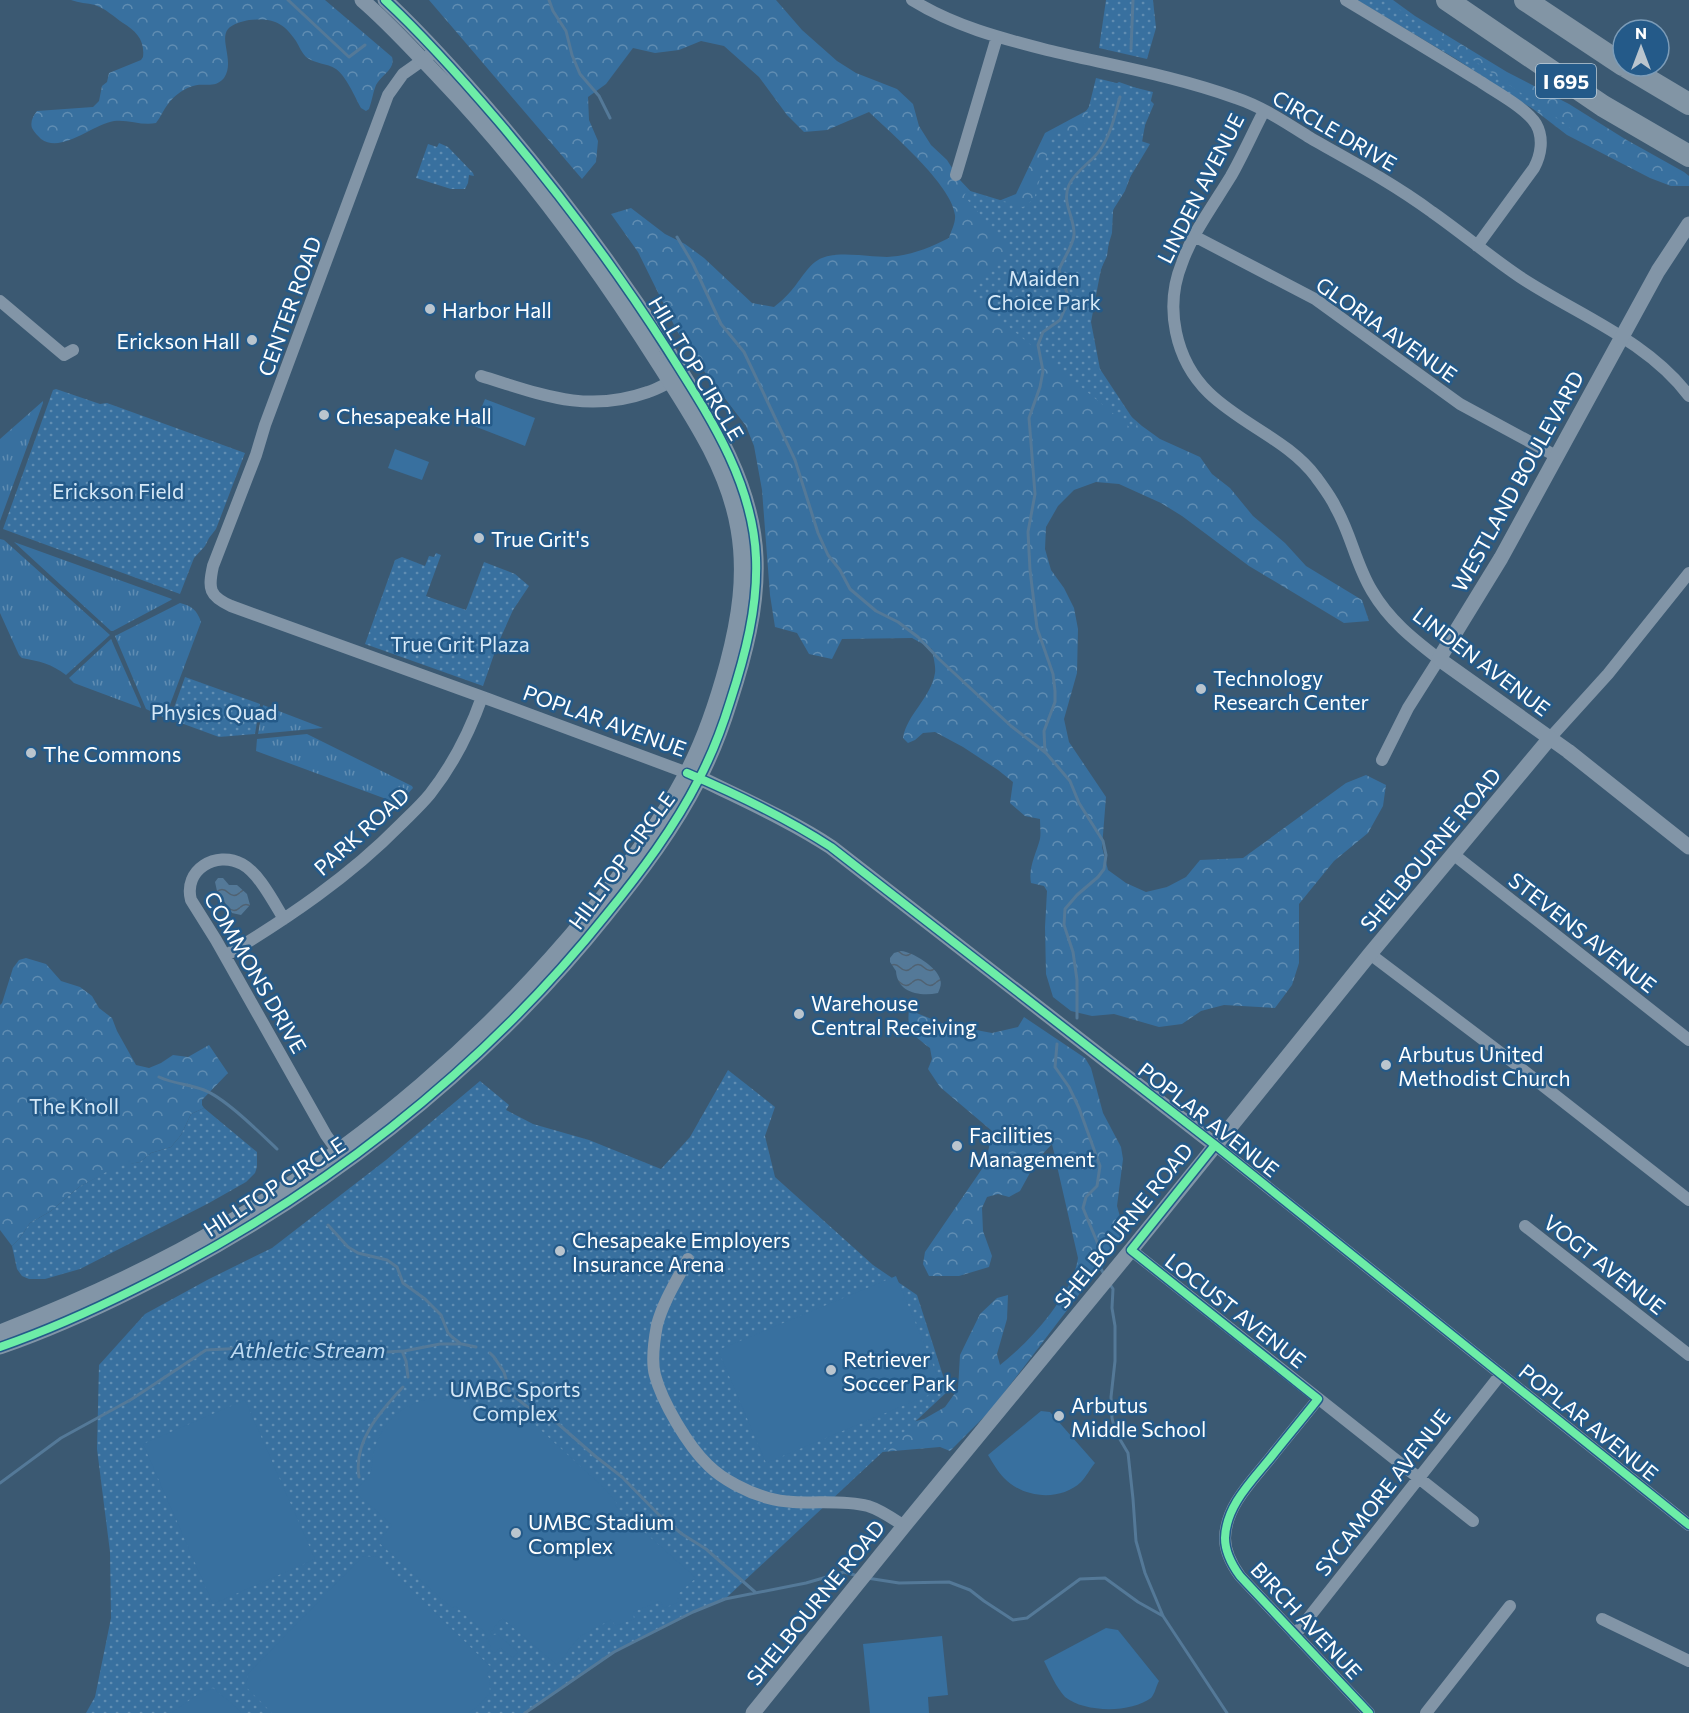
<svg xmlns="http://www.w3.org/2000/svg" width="1689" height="1713" viewBox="0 0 1689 1713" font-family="Commissioner,sans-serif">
  <defs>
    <pattern id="grass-tufts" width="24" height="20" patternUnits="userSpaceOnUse" patternTransform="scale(1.5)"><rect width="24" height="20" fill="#38709f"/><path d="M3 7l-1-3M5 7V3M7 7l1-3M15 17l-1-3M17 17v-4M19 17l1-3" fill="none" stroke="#608db2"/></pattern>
    <pattern id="forest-crowns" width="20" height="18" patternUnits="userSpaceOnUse" patternTransform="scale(1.5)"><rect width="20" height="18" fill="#38709f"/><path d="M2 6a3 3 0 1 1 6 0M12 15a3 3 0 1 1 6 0" fill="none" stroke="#608db2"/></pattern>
    <pattern id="park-dots" width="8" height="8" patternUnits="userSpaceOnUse" patternTransform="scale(1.5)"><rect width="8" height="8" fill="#38709f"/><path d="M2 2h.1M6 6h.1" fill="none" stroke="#608db2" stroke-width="1.8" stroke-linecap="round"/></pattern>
    <pattern id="water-waves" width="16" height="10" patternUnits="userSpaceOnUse" patternTransform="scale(1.5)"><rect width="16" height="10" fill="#547998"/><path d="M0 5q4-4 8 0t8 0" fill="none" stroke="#506272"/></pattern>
  </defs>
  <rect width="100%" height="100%" fill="#3b5972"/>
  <path fill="url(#grass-tufts)" d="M 43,401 L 43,403 L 0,521 L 0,439 Z
    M 0,539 L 4,540 L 110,635 L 66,675 C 52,664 39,661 22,658 L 19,655 L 0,613 Z
    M 14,542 L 172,599 L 171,600 L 113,631 L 111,631 Z
    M 180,603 C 192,606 197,610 201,622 L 165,718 L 146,709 L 115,636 Z
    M 111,639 L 141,707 L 141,708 L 74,683 L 69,678 Z
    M 263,705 L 323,728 L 258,734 Z
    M 307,734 L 412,786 L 413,788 L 400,802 L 397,803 L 256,751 L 257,739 Z"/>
  <path fill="url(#forest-crowns)" d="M 71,0 L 325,0 L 392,57 C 396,69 381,75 376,85 C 373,92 372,101 369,109 L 366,111 L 361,108 C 355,97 346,76 336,69 C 327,63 315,64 306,57 C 302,53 299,46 296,41 C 283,22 273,18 249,20 C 243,21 232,24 228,29 C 219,40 235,62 224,78 C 214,90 202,81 190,87 C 182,90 173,97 168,104 C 163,110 161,117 156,123 C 142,126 128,119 114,121 C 93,124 62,154 41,139 C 38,136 34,132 32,128 C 30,122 33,116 37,111 L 93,107 L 99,101 L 102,86 L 107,82 L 109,73 L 141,60 L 143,57 C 145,40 136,31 123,23 C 113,16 106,9 95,5 C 87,3 79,3 71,0 Z
    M 429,0 L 776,0 L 802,30 L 837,61 L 856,73 L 897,89 L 913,104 L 919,126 L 931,145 L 947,160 L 959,179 L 975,196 L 996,202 L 1016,194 L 1045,133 L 1086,111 L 1099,93 L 1119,82 L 1139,89 L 1154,104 L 1145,125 L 1141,148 L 1125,191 L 1113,210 L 1112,233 L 1091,303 L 1091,349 L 1102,374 L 1126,412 L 1142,426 L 1160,439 L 1200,457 L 1212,474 L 1230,488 L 1253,516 L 1285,543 L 1306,566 L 1362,600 L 1369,621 L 1344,623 L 1249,566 L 1182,516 L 1161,503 L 1119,484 L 1096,482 L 1074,490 L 1058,506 L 1046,527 L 1045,549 L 1051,570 L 1064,588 L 1074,608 L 1078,629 L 1077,673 L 1064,719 L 1069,742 L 1106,797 L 1102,847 L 1108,870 L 1126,883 L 1146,892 L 1167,887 L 1186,877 L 1200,860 L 1243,858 L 1346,783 L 1366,775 L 1386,785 L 1383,806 L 1368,833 L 1334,861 L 1299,904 L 1299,963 L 1292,985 L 1275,1008 L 1224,1005 L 1201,1011 L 1182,1024 L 1159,1027 L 1114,1014 L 1092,1016 L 1071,1011 L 1053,997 L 1046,974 L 1045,927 L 1047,891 L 1044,886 L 1031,883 C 1028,868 1036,854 1040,839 C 1041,833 1040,826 1040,819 L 1025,816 L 1010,803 L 1013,782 L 998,770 L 963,747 L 935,732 L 923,733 L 915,740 L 908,743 L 903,738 C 907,714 931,698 935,673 C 936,666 933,656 932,649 L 912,638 L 842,639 L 832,659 L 809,654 L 797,633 L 775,627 L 770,595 L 762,490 L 754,446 L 746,426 L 704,371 L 677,331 L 638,252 L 611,214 L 631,208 L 665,234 L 685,244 L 704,258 L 752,303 L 774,307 C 780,302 786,297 791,291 C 800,281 809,263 822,258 C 839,251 869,257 887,257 C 910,256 929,248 949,238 C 951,231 956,222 955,215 C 952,185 891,133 869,112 L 827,130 L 804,132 L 787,115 L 759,77 L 724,46 L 701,41 L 679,50 L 655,53 L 633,48 L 606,84 L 588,97 L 589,120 L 598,141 L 596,162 L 582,179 Z
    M 1375,0 L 1393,0 L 1415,16 L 1507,72 L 1569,104 L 1625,139 L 1684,172 L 1689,176 L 1689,186 L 1671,186 L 1650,178 L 1567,135 L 1467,58 Z
    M 26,958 L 46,964 L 61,981 L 80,987 L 92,996 L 99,1008 L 112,1018 L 117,1031 L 136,1065 L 149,1068 L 161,1063 L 173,1055 L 188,1057 L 209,1045 L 228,1073 L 202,1100 L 202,1105 L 204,1108 L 191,1114 L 181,1135 L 171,1147 L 151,1153 L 140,1162 L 117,1167 L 79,1187 L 51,1211 L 30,1223 L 20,1238 L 12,1246 L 0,1230 L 0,1005 L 2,1003 L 13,968 L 19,960 Z
    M 909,1010 L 944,1024 L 992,1033 L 1018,1027 L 1024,1017 L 1085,1058 L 1091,1068 L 1103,1113 L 1121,1147 L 1123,1159 L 1117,1206 L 1125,1234 L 991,1410 L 950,1451 L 940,1447 L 882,1452 L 830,1443 L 924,1419 L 945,1407 L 958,1389 L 960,1355 L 980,1314 L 997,1298 L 1008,1295 L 1007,1319 L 997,1354 L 1000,1365 C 1029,1343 1073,1294 1078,1258 L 1052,1144 L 1037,1160 L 1020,1191 L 1009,1197 L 998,1194 L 987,1197 L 982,1208 L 983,1231 L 992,1256 L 989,1267 L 959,1276 L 929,1276 L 923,1264 L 925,1252 L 986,1163 L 992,1131 L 940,1087 L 928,1069 L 932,1059 L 930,1048 C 915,1036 906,1032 909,1010 Z"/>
  <path fill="url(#park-dots)" d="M 1106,0 L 1153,0 L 1156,28 L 1147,59 L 1099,48 Z
    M 1357,0 L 1386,0 L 1576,131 L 1528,106 L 1456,59 Z
    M 1096,78 L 1153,92 L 1141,141 L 1150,144 L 1114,204 L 1107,256 L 1101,269 L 1091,322 L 1100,369 L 1137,425 L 1133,430 L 967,292 L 1011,249 L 964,196 L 967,190 L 1023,207 L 1034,199 L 1053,134 L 1058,130 L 1073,134 L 1084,127 Z
    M 439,143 L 448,147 L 473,173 L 474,176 L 469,175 L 468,183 L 465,189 L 451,189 L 416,178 L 428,144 L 437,147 Z
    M 56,389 L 100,404 L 107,403 L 245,453 L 216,529 L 209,538 L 205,546 L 194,558 L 180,594 L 3,529 L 53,390 Z
    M 436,553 L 441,555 L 426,596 L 466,610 L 484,562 L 515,574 L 529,586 L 513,610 L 497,646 L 483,686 L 365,644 L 395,560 L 402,557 L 425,566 L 429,556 L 434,557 Z
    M 185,677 L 260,704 L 255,734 L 219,737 L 170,719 Z
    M 728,1070 L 775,1107 L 765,1136 L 775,1177 L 873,1265 L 917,1295 L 948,1391 L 725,1599 L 668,1624 L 614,1652 L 524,1713 L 86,1713 L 95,1697 L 111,1618 L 110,1552 L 97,1449 L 99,1365 L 145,1314 L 209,1279 L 272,1248 L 386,1160 L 480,1081 L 509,1105 L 506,1110 L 533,1124 L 589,1140 L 661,1169 L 690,1137 Z
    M 204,1108 L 257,1152 L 257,1167 L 255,1173 L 246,1182 L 209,1203 L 80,1269 L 45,1279 L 29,1279 L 22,1276 L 17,1269 L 12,1246 L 20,1238 L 30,1223 L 51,1211 L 79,1187 L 117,1166 L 140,1162 L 151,1153 L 171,1147 L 181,1135 L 191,1114 Z"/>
  <path fill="#38709f" d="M 485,399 L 535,418 L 525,446 L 474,426 Z
    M 395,449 L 429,462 L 422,480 L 388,468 Z
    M 896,1276 L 943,1389 L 766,1463 L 718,1350 Z
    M 433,1398 C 460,1397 472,1405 493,1419 L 510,1402 L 603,1487 L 617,1503 L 615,1506 L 696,1578 L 677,1595 L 679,1602 L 664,1608 L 660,1601 L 633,1612 L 634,1619 L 615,1626 L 612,1619 L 579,1637 L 557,1665 L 502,1618 L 490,1633 L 493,1635 L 497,1634 L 518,1652 L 513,1658 L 500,1648 L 494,1653 L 489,1649 L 491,1646 L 486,1642 L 488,1635 L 455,1606 L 452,1608 L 378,1542 L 392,1525 L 354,1491 C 359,1486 367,1480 370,1474 C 373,1469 372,1458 374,1451 C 383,1420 402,1404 433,1398 Z
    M 245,1400 L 315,1559 L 213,1604 L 143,1444 Z
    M 1041,1411 L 1050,1412 L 1095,1463 C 1090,1469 1086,1477 1081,1482 C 1060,1502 1023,1498 1004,1478 C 998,1472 993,1463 988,1455 Z
    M 363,1556 L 378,1557 L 492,1668 L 487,1674 L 489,1678 L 490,1693 L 476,1708 L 468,1713 L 272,1713 L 246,1687 L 248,1674 Z
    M 1106,1628 L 1118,1630 L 1159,1681 C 1156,1686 1155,1694 1151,1698 C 1131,1713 1085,1713 1065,1697 C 1056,1687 1050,1673 1044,1661 Z
    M 942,1636 L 948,1695 L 928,1697 L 929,1713 L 870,1713 L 863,1644 Z
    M 213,1688 L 236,1707 L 241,1713 L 171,1713 L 197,1695 Z"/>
  <path fill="url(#water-waves)" d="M 218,878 L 223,878 L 229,885 L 237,885 L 247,894 L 250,905 L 241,915 L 232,913 L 217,891 L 215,882 Z
    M 901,951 C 913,952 937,967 940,979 C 942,984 940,988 938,993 C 919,997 897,992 896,971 L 890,962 L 890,958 L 894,953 Z"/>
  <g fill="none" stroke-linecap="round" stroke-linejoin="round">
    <path stroke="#547998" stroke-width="3" d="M 288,0 L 349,57 L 365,45
      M 549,0 L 553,11 L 566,31 L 572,55 L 580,74 L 599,96 L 610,118
      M 1131,49 L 1133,0
      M 677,237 L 693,264 L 721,324 L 744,352 L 795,460 L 818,533 L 828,555 L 840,570 L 850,589 L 876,611 L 898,622 L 918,637 L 939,659 L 1011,726 L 1046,753 L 1070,781 L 1079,803 L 1103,841 L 1106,855 L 1104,869 L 1098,877 L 1077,895 L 1065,909 L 1064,925 L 1073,952 L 1077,980 L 1077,1018
      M 1045,752 L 1044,731 L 1055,702 L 1055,691 L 1053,674 L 1037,628 L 1030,570 L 1028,532 L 1035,494 L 1029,418 L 1040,387 L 1043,371 L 1038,345 L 1043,332 L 1060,320 L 1066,306 L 1068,296 L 1059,270 C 1063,259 1073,246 1074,235 C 1075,217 1061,203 1069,185 C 1076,170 1091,163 1100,150 C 1111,135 1115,114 1120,97
      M 1057,1044 L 1055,1067 L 1069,1087 L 1079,1108 L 1100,1166 L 1097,1186 L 1086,1197 L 1083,1208 L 1100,1249 L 1101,1269 L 1104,1274
      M 159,1077 C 174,1084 189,1084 204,1090 C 225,1098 259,1132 277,1149
      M 328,1225 L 348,1247 L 358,1253 L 387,1260 L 397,1267 L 403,1283 L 425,1299 L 441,1315 L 448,1333 L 452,1337 L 461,1344
      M 1109,1283 L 1113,1289 L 1112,1308 L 1115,1326 L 1115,1361 L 1111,1397 L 1112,1418 L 1115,1431 L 1128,1453 L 1133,1499 L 1136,1541 L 1145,1573 L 1163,1616 L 1227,1713
      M 402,1351 L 406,1361 L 408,1377
      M 490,1353 L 494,1357 L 504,1372 L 510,1393 L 535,1413 L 556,1422 L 595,1456 L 622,1477 L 661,1517 L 682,1534 L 706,1549 L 755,1592
      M 359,1477 C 353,1441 380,1412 403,1387
      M 0,1483 L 61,1438 L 132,1399 L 206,1350 L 267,1347 L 289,1349 L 314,1348 L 333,1352 L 367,1353 L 404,1351 L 440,1344 L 462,1344 L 476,1347
      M 867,1578 L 899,1583 L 949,1582 L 970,1590 L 984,1601 L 1013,1620 L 1027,1618 L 1080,1579 L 1105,1578 L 1138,1602 L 1163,1616
      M 525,1713 L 614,1652 L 693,1612 L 725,1599 L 806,1583 L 844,1572 L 858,1576"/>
    <path stroke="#8295a7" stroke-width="12" d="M 912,0 C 954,26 1000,38 1047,50 C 1110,65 1175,76 1236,98 C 1263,107 1288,124 1312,139 C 1353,162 1394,184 1432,212 C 1462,233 1489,256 1520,277 C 1576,314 1647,340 1689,396
      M 1346,0 C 1391,27 1436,54 1481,82 C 1497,93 1526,108 1536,124 C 1544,138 1541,155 1534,168 L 1477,246
      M 430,55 L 403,74 L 388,95 L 265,425 L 256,455 L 213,566 C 208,589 209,596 231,606 L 488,699 L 693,775
      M 1264,111 C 1253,132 1243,155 1231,176 C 1214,204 1193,232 1182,263 C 1164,307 1175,360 1209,393 C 1242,425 1288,440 1316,477 C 1323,487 1331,497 1336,508 C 1351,534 1356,565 1372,591 C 1389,620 1413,639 1439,659 L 1408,708 L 1382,760
      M 956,175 L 997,37
      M 1194,236 L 1315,299 L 1460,404 L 1556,456
      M 0,301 L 64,355 L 73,350
      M 481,376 C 540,394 586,414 648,392 C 658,389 667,383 677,379
      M 1550,738 L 1608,674 L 1689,573
      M 1453,854 L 1689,1040
      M 284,919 C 274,903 259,873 242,864 C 216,850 183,870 191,900 L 216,940 L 326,1135 L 341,1156
      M 1370,954 L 1514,1063 L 1689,1200
      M 225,956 C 288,918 349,877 401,824 C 411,814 421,805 430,794 C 452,766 470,731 482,697
      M 1215,1145 L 1689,1525
      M 1525,1226 L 1689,1355
      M 1131,1250 L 1473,1521
      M 688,1259 C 677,1280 663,1302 657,1325 C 654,1341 651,1360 655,1375 C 662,1402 688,1446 708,1465 C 723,1480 747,1492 768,1498 C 800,1507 835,1498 868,1506 C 881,1510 892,1518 904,1526
      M 1318,1399 C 1303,1418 1287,1437 1272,1456 C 1253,1480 1226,1505 1225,1538 C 1225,1553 1232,1565 1240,1576 L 1369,1713
      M 1602,1619 L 1689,1661
      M 1295,1635 L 1501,1374
      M 1426,1713 L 1510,1606"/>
    <path stroke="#8295a7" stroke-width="15" d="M 1689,224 L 1658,271 L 1501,558 L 1439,659 L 1568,751 L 1689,847
      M 700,778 C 744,800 790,820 831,847 L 1215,1145
      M 0,1332 C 79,1301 157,1266 230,1222 C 365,1142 487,1037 587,916 C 624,872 659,825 686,774 C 704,740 717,701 727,664 C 739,619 746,575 738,529 C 728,469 692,416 660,366 C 595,263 523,165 439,77 C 414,51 390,24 362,0
      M 0,1347 C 46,1331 91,1311 135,1289 C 315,1200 480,1073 606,915 C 641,872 674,828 699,779 C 712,754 722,728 730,702 C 745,656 758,607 756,558 C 753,480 707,413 667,349 C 616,269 559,193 498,121 C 462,79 425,37 385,0
      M 753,1713 L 904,1526 L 1131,1250 L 1370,954 L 1550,738"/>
    <path stroke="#8295a5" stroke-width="22" d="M 1447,0 L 1603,106 L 1689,156
      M 1525,0 L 1623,65
      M 1625,66 L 1689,104"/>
    <defs>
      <path id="cycleway" d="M 687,773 C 734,793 788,819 831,847 L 1215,1145 L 1689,1525
        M 1215,1145 L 1131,1250 L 1318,1399 C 1303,1418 1287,1437 1272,1456 C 1253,1480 1226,1505 1225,1538 C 1225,1553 1232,1565 1240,1576 L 1369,1713
        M 0,1347 C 46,1331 91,1311 135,1289 C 315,1200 480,1073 606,915 C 641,872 674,828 699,779 C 712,754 722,728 730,702 C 745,656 758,607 756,558 C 753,480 707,413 667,349 C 616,269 559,193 498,121 C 462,79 425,37 385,0"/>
    </defs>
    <use href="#cycleway" stroke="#245a89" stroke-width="11"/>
    <use href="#cycleway" stroke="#6deda7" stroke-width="8"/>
  </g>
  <g fill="#bac5ce" stroke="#245a89" stroke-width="2">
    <circle cx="430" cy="309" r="6"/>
    <circle cx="252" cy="340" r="6"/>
    <circle cx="324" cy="415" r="6"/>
    <circle cx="479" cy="538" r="6"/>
    <circle cx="1201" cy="689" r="6"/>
    <circle cx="31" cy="753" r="6"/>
    <circle cx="799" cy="1014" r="6"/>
    <circle cx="1386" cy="1065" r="6"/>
    <circle cx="957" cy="1146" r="6"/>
    <circle cx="560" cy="1251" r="6"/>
    <circle cx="831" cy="1370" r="6"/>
    <circle cx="1059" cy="1416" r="6"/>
    <circle cx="516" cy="1533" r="6"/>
  </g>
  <g text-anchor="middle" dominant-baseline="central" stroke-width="5" stroke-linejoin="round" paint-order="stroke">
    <rect fill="#245a89" stroke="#bdcedc" stroke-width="1.5" x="1536" y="64" width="60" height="34" rx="4.5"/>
    <g font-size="20" font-weight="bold" fill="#fff">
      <text x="1566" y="81">I 695</text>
    </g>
    <g font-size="21" fill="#fff" stroke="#245a89">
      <text transform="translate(1335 130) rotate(30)">CIRCLE DRIVE</text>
      <text transform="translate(1200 188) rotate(-63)">LINDEN AVENUE</text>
      <text transform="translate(289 306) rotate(-70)">CENTER ROAD</text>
      <text transform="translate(1387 329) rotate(35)">GLORIA AVENUE</text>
      <text transform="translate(697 368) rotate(59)">HILLTOP CIRCLE</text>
      <text transform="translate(1517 481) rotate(-61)">WESTLAND BOULEVARD</text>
      <text transform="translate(1482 661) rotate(37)">LINDEN AVENUE</text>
      <text transform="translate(605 720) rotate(20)">POPLAR AVENUE</text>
      <text transform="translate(361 831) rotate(-42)">PARK ROAD</text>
      <text transform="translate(1430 849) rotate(-50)">SHELBOURNE ROAD</text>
      <text transform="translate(621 860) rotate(-54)">HILLTOP CIRCLE</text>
      <text transform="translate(1583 932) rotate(38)">STEVENS AVENUE</text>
      <text transform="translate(256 972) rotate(60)">COMMONS DRIVE</text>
      <text transform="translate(1209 1119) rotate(38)">POPLAR AVENUE</text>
      <text transform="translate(274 1186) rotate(-33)">HILLTOP CIRCLE</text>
      <text transform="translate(1123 1225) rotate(-51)">SHELBOURNE ROAD</text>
      <text transform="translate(1605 1264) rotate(38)">VOGT AVENUE</text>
      <text transform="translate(1236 1310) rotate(38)">LOCUST AVENUE</text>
      <text transform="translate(1589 1422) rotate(39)">POPLAR AVENUE</text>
      <text transform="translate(1382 1492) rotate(-52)">SYCAMORE AVENUE</text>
      <text transform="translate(815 1602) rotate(-51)">SHELBOURNE ROAD</text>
      <text transform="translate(1307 1620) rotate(47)">BIRCH AVENUE</text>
    </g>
    <g font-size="21" fill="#d5e8f7" stroke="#245a89">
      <text x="1044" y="277">Maiden<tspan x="1044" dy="24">Choice Park</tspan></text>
      <text x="118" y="490">Erickson Field</text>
      <text x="460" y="643">True Grit Plaza</text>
      <text x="214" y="711">Physics Quad</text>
      <text x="74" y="1105">The Knoll</text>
      <text x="515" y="1388">UMBC Sports<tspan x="515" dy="24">Complex</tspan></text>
    </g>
    <g font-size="21" fill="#fff" stroke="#245a89" text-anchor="start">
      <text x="442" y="309">Harbor Hall</text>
      <text x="240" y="340" text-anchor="end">Erickson Hall</text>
      <text x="336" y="415">Chesapeake Hall</text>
      <text x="491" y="538">True Grit's</text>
      <text x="1213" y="677">Technology<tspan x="1213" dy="24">Research Center</tspan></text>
      <text x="43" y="753">The Commons</text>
      <text x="811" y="1002">Warehouse<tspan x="811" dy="24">Central Receiving</tspan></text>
      <text x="1398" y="1053">Arbutus United<tspan x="1398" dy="24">Methodist Church</tspan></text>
      <text x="969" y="1134">Facilities<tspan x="969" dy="24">Management</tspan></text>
      <text x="572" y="1239">Chesapeake Employers<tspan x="572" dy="24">Insurance Arena</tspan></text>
      <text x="843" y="1358">Retriever<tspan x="843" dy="24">Soccer Park</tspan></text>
      <text x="1071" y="1404">Arbutus<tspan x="1071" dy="24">Middle School</tspan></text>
      <text x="528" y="1521">UMBC Stadium<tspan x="528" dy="24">Complex</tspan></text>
    </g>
    <g font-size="22" font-style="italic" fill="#bcd9f1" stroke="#245a89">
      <text x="308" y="1349">Athletic Stream</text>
    </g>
  </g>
  <g transform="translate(1641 48)"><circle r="28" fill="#245a89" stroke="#7c9cb8" stroke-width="1.5"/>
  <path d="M0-4.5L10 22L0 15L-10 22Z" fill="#bac5ce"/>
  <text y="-9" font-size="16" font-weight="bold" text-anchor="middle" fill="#ffffff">N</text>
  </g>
</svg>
